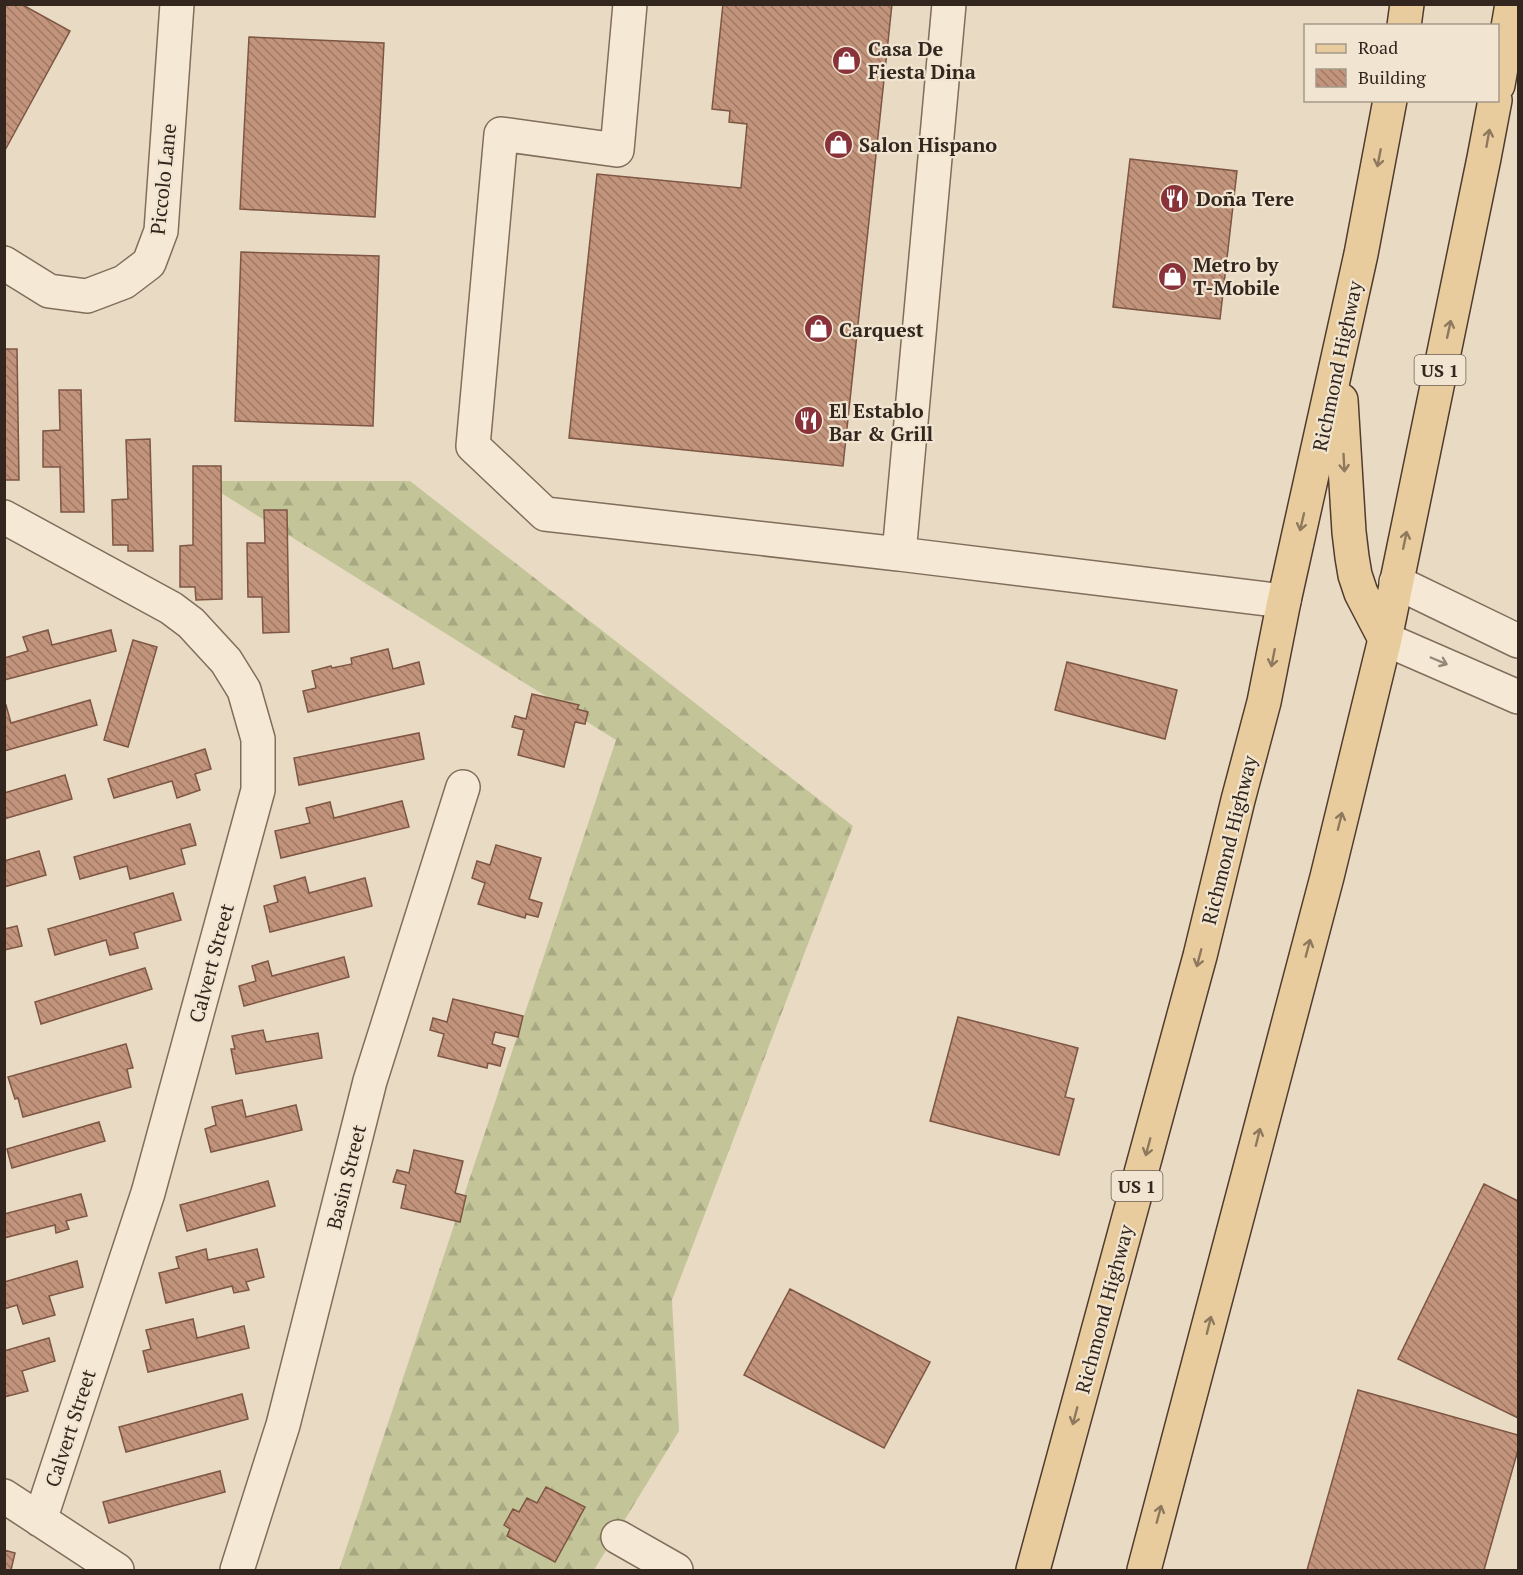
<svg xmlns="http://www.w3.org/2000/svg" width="1523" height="1575" viewBox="0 0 1523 1575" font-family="'PT Serif',serif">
  <defs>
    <pattern id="forest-firs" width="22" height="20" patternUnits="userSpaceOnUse" patternTransform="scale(1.5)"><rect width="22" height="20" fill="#c3c598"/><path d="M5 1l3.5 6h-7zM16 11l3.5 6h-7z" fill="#a8a983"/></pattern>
    <pattern id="building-back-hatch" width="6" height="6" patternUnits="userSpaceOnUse" patternTransform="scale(1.5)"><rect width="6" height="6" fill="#c3947c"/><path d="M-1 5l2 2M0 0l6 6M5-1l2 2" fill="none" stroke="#9f7965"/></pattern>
  </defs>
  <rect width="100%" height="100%" fill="#e9dac3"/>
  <path fill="url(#forest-firs)" d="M 202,481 L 410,481 L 853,826 L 672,1300 L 679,1431 L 594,1570 L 339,1570 L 616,740 Z"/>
  <path fill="url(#building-back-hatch)" stroke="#7d5644" stroke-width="1.5" d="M 4,4 L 21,4 L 70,31 L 4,152 Z
    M 723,4 L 892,4 L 843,466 L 569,438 L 597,174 L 741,188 L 747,124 L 729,122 L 730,111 L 712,109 Z
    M 249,37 L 384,43 L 375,217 L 240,209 Z
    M 1130,159 L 1237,171 L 1220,319 L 1113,307 Z
    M 241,252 L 379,256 L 373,426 L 235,421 Z
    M 4,349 L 17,349 L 19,480 L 4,480 Z
    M 59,390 L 81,390 L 84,512 L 61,512 L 60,467 L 43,467 L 43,431 L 60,430 Z
    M 150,439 L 153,551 L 128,551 L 128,545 L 113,545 L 112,500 L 128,499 L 126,440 Z
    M 193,466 L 221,466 L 222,599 L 196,600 L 195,587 L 180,587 L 180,546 L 193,545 Z
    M 264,510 L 287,510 L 289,632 L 263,633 L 262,597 L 248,597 L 247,543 L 265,543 Z
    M 48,630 L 52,645 L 111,630 L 116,651 L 4,680 L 4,658 L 28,651 L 23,637 Z
    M 133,640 L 157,647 L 128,747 L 104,740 Z
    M 388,649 L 393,669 L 419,662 L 424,684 L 308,712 L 303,691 L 316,688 L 312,671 L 331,666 L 332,668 L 352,664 L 351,658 Z
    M 1067,662 L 1177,690 L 1165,739 L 1055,710 Z
    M 532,694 L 579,705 L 577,709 L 588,712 L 585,724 L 575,722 L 564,767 L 518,755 L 524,730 L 512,727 L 515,716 L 526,719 Z
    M 90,700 L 97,725 L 4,751 L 4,706 L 6,705 L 11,723 Z
    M 419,733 L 424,759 L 299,785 L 294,758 Z
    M 205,749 L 211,769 L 195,774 L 200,790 L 177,798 L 172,781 L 114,798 L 108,779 Z
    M 65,775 L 72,799 L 4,819 L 4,793 Z
    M 402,801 L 409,827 L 281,858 L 275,831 L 310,823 L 306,808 L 330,802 L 334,818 Z
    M 190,824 L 196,845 L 181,849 L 185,864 L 130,879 L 127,866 L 80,879 L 74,857 Z
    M 496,845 L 541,858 L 529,899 L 542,903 L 538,917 L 526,914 L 525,918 L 478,904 L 485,883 L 472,878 L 477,861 L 490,865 Z
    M 39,851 L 46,875 L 4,887 L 4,861 Z
    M 305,877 L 309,893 L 365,878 L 372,906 L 270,932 L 264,906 L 278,902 L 274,886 Z
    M 173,893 L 181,920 L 134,933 L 138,948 L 110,955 L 106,940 L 55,955 L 48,929 Z
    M 17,926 L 22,946 L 4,950 L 4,929 Z
    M 344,957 L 349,977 L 244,1006 L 239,986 L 256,981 L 252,966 L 268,961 L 272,976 Z
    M 145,968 L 152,989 L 41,1024 L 35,1002 Z
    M 453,999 L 523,1016 L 518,1037 L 495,1032 L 492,1044 L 505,1048 L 500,1066 L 488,1063 L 487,1068 L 438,1056 L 444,1034 L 430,1030 L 433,1018 L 447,1022 Z
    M 958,1017 L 1078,1048 L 1065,1097 L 1074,1099 L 1059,1155 L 930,1121 Z
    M 263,1030 L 266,1042 L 318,1033 L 322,1058 L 236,1074 L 231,1049 L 235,1049 L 232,1036 Z
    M 126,1044 L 133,1068 L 127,1069 L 131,1087 L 23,1117 L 18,1098 L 15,1099 L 8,1077 Z
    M 242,1100 L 246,1117 L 296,1105 L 302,1130 L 211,1152 L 205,1129 L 216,1125 L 212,1107 Z
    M 99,1122 L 105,1141 L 12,1168 L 7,1149 Z
    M 414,1150 L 463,1161 L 455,1193 L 466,1196 L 460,1222 L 401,1208 L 406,1185 L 393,1182 L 397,1170 L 409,1173 Z
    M 268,1181 L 275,1206 L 187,1231 L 180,1205 Z
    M 1484,1184 L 1518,1201 L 1518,1418 L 1398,1359 Z
    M 81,1194 L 87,1216 L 66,1221 L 69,1229 L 56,1233 L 55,1225 L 4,1238 L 4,1214 Z
    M 206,1249 L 208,1260 L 257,1249 L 264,1277 L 246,1282 L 249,1290 L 234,1293 L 232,1286 L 166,1303 L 159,1273 L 179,1268 L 176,1257 Z
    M 77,1261 L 83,1287 L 49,1296 L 55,1315 L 23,1324 L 17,1305 L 4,1309 L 4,1282 Z
    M 790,1289 L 930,1362 L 884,1448 L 744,1375 Z
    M 193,1319 L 197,1338 L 244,1326 L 249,1348 L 148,1372 L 143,1351 L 151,1349 L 146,1330 Z
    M 49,1338 L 55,1361 L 22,1371 L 28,1391 L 4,1397 L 4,1351 Z
    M 1358,1390 L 1518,1435 L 1518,1450 L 1484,1570 L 1307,1570 Z
    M 242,1394 L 248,1419 L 126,1452 L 119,1427 Z
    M 220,1471 L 225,1492 L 109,1523 L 103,1502 Z
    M 546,1487 L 585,1507 L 555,1562 L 507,1536 L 510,1529 L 504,1525 L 513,1509 L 519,1512 L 527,1498 L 537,1503 Z
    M 4,1550 L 15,1553 L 11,1570 L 4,1570 Z"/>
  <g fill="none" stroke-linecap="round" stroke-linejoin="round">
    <defs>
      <path id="minor" d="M 630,4 L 617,150 L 501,134 L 473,446 L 545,514 L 899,554
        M 949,4 L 899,554 L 1284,601
        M 4,263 L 49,291 L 87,296 L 124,282 L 149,263 L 161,231 L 177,4
        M 4,517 L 171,608 L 191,623 L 226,661 L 244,690 L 258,739 L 258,790 L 148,1193 L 40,1520
        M 1396,582 L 1518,641
        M 1385,639 L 1518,697
        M 4,1496 L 117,1570
        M 618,1537 L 676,1570
        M 237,1570 L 283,1425 L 370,1081 L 463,787"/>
      <path id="major" d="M 1404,26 L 1407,4
        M 1498,85 L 1512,4
        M 1341,400 L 1349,532 L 1352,557 L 1355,575 L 1361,593 L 1385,639
        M 1033,1570 L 1200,956 L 1238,800 L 1264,702 L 1284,601 L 1361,254 L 1390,100
        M 1144,1570 L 1327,877 L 1385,639 L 1484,158 L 1495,100"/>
    </defs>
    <use href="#minor" stroke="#816d5b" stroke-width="36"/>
    <use href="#major" stroke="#4f3c2f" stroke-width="36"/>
    <use href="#minor" stroke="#f5e9d5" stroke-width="33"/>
    <use href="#major" stroke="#e9cc9e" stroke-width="33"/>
  </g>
  <defs><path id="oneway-shaft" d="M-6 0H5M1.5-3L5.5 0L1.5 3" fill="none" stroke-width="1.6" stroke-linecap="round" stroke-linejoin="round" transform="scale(1.5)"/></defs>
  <g stroke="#8e795e">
    <use href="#oneway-shaft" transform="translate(1488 138) rotate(-80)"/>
    <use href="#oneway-shaft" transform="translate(1379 158) rotate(101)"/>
    <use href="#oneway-shaft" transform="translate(1449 329) rotate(-78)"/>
    <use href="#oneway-shaft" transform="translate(1344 463) rotate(87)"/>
    <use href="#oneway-shaft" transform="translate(1302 522) rotate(103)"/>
    <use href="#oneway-shaft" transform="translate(1405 540) rotate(-78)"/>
    <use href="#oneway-shaft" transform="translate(1273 658) rotate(101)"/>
    <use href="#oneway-shaft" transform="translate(1340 821) rotate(-76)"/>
    <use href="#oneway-shaft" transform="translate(1308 948) rotate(-75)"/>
    <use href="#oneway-shaft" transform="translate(1199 958) rotate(105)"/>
    <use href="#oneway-shaft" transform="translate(1258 1137) rotate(-76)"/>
    <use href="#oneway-shaft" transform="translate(1148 1147) rotate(105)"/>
    <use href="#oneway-shaft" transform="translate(1209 1325) rotate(-76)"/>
    <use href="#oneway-shaft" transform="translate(1075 1416) rotate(105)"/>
    <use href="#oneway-shaft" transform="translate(1159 1514) rotate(-75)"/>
  </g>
  <use stroke="#94887a" href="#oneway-shaft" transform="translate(1439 661) rotate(23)"/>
  <defs>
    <symbol id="shop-disc" viewBox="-11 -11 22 22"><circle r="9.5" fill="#893239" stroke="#f1e5d1"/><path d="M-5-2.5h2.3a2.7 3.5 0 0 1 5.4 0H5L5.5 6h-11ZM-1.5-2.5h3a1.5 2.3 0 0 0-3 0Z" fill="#fff"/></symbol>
    <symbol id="restaurant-disc" viewBox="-11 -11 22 22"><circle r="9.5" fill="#893239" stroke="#f1e5d1"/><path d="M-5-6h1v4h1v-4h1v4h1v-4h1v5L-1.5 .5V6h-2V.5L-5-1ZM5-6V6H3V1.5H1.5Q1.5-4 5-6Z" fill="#fff"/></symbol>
  </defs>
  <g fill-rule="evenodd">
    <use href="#shop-disc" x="830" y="44" width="33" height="33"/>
    <use href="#shop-disc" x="822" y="128" width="33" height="33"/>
    <use href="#restaurant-disc" x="1158" y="182" width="33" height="33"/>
    <use href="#shop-disc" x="1156" y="260" width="33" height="33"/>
    <use href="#shop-disc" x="802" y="312" width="33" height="33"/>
    <use href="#restaurant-disc" x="792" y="404" width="33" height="33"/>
  </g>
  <g text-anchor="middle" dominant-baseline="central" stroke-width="4.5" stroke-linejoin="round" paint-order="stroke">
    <g fill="#f1e5d1" stroke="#6b5f54" stroke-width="1.5">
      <rect x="1414.5" y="355" width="51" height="30" rx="4.5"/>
      <rect x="1111.5" y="1171" width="51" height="30" rx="4.5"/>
    </g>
    <g font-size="18" font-weight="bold" fill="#32261e">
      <text x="1440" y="370">US 1</text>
      <text x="1137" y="1186">US 1</text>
    </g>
    <g font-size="20" font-weight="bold" fill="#32261e" stroke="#f1e5d1" text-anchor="start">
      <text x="868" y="48">Casa De<tspan x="868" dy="23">Fiesta Dina</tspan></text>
      <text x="859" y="144">Salon Hispano</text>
      <text x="1196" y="198">Doña Tere</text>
      <text x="1193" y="264">Metro by<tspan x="1193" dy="23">T-Mobile</tspan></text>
      <text x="839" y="329">Carquest</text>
      <text x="829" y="410">El Establo<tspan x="829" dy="23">Bar &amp; Grill</tspan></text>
    </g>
    <g font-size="20" fill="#32261e" stroke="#f1e5d1">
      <text transform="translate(163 179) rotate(-84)">Piccolo Lane</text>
      <text transform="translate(1337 366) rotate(-78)">Richmond Highway</text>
      <text transform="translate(1229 840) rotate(-76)">Richmond Highway</text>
      <text transform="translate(211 963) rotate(-75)">Calvert Street</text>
      <text transform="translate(346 1177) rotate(-76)">Basin Street</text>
      <text transform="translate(1104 1309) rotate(-75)">Richmond Highway</text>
      <text transform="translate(70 1428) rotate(-72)">Calvert Street</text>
    </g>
  </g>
  <rect width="1523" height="1575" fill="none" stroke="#32261e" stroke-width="12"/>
  <rect x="1304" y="24" width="195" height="78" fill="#f1e5d1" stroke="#a59989" stroke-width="1.5"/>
  <rect x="1316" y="44" width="30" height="9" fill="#e9cc9e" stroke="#a59989" stroke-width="1.5"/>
  <text x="1358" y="54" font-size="18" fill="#32261e">Road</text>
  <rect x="1316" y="69" width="30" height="18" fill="url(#building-back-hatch)" stroke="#a59989" stroke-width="1.5"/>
  <text x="1358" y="84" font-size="18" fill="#32261e">Building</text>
</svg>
